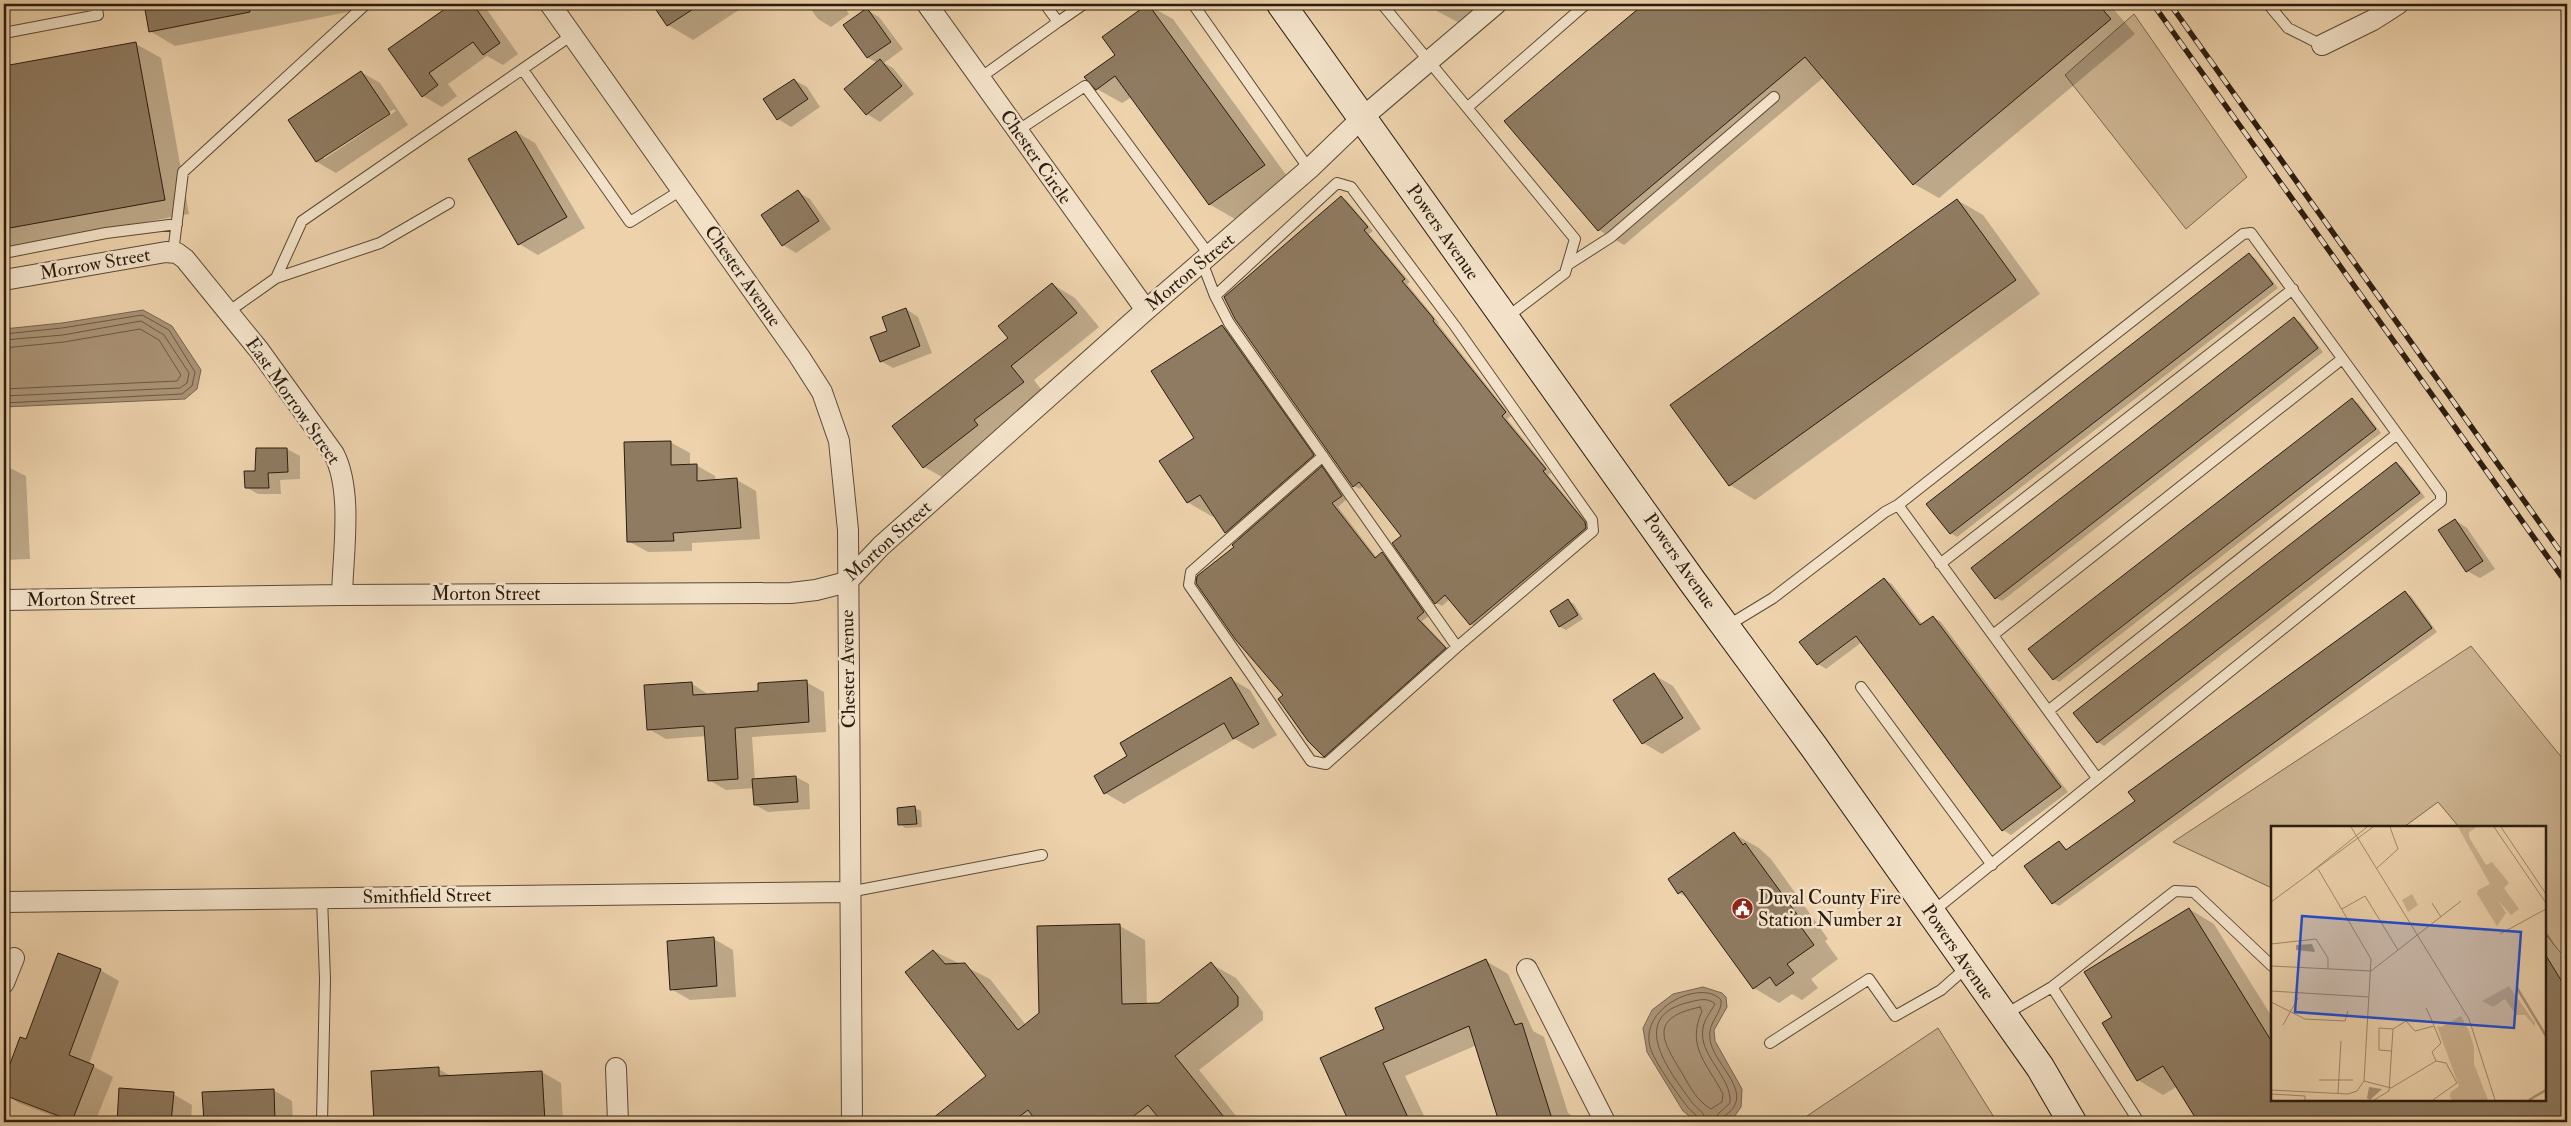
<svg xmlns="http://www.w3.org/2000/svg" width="2571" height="1126" viewBox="0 0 2571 1126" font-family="'IM FELL Double Pica',serif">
  <rect width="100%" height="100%" fill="#edd2ac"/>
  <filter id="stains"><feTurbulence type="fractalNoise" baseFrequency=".004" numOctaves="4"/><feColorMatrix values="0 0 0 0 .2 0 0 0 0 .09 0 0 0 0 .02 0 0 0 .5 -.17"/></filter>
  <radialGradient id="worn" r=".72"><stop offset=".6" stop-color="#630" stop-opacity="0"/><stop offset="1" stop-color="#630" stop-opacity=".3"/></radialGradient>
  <path fill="#ccb391" stroke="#7b6850" d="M 2134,14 L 2247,177 L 2186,229 L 2065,75 Z
    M 2471,646 L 2567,764 L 2567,961 L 2545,933 L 2545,827 L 2459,827 L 2438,802 L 2404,827 L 2272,827 L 2272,888 L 2173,842 Z
    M 1938,1028 L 1997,1122 L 1798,1122 Z"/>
  <path fill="#ab9477" stroke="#77644d" d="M 143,310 L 172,326 L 201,370 L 197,389 L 185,399 L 4,407 L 4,329 L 62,323 Z
    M 1703,987 L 1722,993 L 1726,997 L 1727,1007 L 1714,1030 L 1715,1041 L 1742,1089 L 1741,1107 L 1734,1117 L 1722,1122 L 1697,1122 L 1683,1111 L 1647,1052 L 1643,1028 L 1652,1010 L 1673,994 Z"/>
  <path fill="#0003" fill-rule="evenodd" d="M 145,4 L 368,4 L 368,8 L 175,46 L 150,31 Z
    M 454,4 L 480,4 L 485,7 L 518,54 L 503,65 L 487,56 L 448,84 L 457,96 L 442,107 L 423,96 L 390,49 Z
    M 653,4 L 744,4 L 745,6 L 693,40 L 668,25 Z
    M 807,4 L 842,4 L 849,14 L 831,27 L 818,19 Z
    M 1067,4 L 1091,4 L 1080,11 Z
    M 1432,4 L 1491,4 L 1463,25 L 1437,11 Z
    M 1646,4 L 2109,4 L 2135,34 L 1939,198 L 1914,184 L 1824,77 L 1624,245 L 1599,230 L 1506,121 Z
    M 1148,5 L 1173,19 L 1289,179 L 1235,219 L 1209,204 L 1132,97 L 1122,103 L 1097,89 Z
    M 867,10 L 879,17 L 903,49 L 884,63 L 893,68 L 914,94 L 880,122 L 867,114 L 846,89 L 878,63 L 868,58 L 845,25 Z
    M 136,44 L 161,58 L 189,214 L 4,248 L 4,67 Z
    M 361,72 L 380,83 L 408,125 L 336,173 L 317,162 L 289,120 ZM 394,109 L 396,111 L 324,159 L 324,156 Z
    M 794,80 L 807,87 L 820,107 L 791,127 L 778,119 L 765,100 Z
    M 516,132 L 535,143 L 585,228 L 538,255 L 519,244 Z
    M 798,192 L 810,199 L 831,229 L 796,253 L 783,245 Z
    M 1341,197 L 1347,201 L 1373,231 L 1369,234 L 1410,282 L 1407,284 L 1439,323 L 1438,324 L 1511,416 L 1507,419 L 1551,473 L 1548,475 L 1591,527 L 1476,627 L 1471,624 L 1450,599 L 1442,606 L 1436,603 L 1403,536 L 1363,486 L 1360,489 L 1354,486 Z
    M 1957,200 L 1983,215 L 2040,294 L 1755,500 L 1730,485 Z
    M 2249,255 L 2255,258 L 2278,288 L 1957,537 L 1951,533 Z
    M 1052,284 L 1075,298 L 1099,327 L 1034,380 L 1046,396 L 948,480 L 924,467 L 1010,338 Z
    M 906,309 L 918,317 L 932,353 L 893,368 L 881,361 L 889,332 Z
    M 2294,319 L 2300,322 L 2323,352 L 2002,601 L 1996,598 Z
    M 1222,327 L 1248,341 L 1347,499 L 1338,507 L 1377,558 L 1382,554 L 1388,557 L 1429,616 L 1422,621 L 1451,652 L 1331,759 L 1325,756 L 1285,695 L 1235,547 L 1240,540 L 1226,532 L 1215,515 L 1213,517 L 1187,502 L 1196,439 Z
    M 2352,400 L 2358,403 L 2381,433 L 2059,682 L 2054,679 Z
    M 670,442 L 690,453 L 690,465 L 696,465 L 715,476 L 716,481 L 737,480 L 756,491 L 760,539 L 692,543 L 692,551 L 648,552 L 628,541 Z
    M 257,449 L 287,449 L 300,456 L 300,479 L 280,480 L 281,494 L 258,494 L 246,487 L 256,472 Z
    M 2396,463 L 2402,467 L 2425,497 L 2104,746 L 2098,742 L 2074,713 Z
    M 4,465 L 26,476 L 30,559 L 4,560 Z
    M 2455,520 L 2467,528 L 2495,569 L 2480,578 L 2467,571 Z
    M 1884,579 L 1892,584 L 1923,625 L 1933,617 L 1941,622 L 2068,792 L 2011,835 L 2003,830 L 1862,642 L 1826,669 L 1818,664 Z
    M 2405,593 L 2411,596 L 2437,632 L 2059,906 L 2053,903 L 2059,842 L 2068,850 L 2137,801 Z
    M 1568,601 L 1574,604 L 1583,619 L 1566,630 L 1560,627 L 1551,612 Z
    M 1654,675 L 1673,686 L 1701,729 L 1662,754 L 1643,743 Z
    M 1231,679 L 1250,690 L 1277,735 L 1253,749 L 1235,739 L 1124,804 L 1105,793 L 1129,756 Z
    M 806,682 L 824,692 L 826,732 L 752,737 L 755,780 L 796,777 L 809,784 L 810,809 L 768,812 L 755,805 L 754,788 L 726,790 L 709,780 L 706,736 L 666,739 L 649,729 L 691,683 L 709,695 L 759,692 Z
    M 915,808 L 921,811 L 922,827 L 905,828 L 900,824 Z
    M 1734,834 L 1759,848 L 1771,859 L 1828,939 L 1825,941 L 1838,959 L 1811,979 L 1818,988 L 1802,1000 L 1792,994 L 1779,1003 L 1754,988 L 1690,899 L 1679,893 Z
    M 2189,909 L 2214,924 L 2272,1017 L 2272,1100 L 2545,1100 L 2545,929 L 2567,965 L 2567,1122 L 2200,1122 L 2178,1086 L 2163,1095 L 2138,1080 L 2103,1024 L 2113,1017 Z
    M 1120,926 L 1145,940 L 1147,1004 L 1159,1004 L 1211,964 L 1236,978 L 1263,1012 L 1263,1020 L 1199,1070 L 1241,1122 L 930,1122 L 988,1076 L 934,951 L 990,979 L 1026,1025 L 1040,1014 Z
    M 714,939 L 733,950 L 736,997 L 690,1000 L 671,989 Z
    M 1486,961 L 1508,974 L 1533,1031 L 1544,1037 L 1568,1113 L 1580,1122 L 1501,1122 L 1477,1045 L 1405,1076 L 1427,1122 L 1350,1122 L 1321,1059 L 1386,1030 Z
    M 100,970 L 119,981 L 89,1064 L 113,1077 L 95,1122 L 69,1122 L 19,1103 L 4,1094 L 4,1083 L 21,1038 L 27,1040 Z
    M 438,1069 L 453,1077 L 542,1072 L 561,1083 L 563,1122 L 376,1122 L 373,1072 Z
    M 121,1089 L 173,1094 L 192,1105 L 191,1122 L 118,1122 Z
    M 273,1090 L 292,1101 L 293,1122 L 205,1122 L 204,1093 Z"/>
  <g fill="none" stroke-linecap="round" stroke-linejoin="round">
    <path stroke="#6a5843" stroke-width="1" d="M 4,334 L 62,328 L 142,315 L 169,330 L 195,372 L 192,386 L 182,394 L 4,403
      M 4,340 L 63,335 L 141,321 L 164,335 L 189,373 L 187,383 L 180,388 L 4,396
      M 4,348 L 64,342 L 140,329 L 159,340 L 181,375 L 177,381 L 4,389
      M 1700,1007 L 1702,1011 C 1686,1047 1707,1063 1723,1094 L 1722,1102 L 1711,1109 C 1697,1101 1690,1087 1682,1073 C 1661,1039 1649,1018 1700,1007 Z
      M 1699,1122 C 1699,1114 1690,1112 1686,1105 C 1676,1092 1656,1064 1651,1050 C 1636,1008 1702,978 1721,1000 C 1723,1013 1707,1022 1710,1039 C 1713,1066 1759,1094 1723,1117 L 1722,1122
      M 1706,1122 C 1705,1111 1696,1109 1691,1101 C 1668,1070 1627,1016 1690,1002 C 1698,1000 1708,997 1715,1004 C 1711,1011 1704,1020 1703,1028 C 1698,1056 1732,1076 1730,1103 L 1718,1114 L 1716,1122"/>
  </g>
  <path fill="#8f7b61" stroke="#2a1c0f" d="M 144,4 L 249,4 L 250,12 L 149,32 Z
    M 452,4 L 473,4 L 500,43 L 483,55 L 473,42 L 429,73 L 438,85 L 422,97 L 388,49 Z
    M 652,4 L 701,4 L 667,26 Z
    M 1148,4 L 1265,165 L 1209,205 L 1115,76 L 1096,90 L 1084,77 L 1115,55 L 1102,37 Z
    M 1644,4 L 2098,4 L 2111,19 L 1913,185 L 1805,57 L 1598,231 L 1504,121 Z
    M 867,8 L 891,42 L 867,58 L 843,25 Z
    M 136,42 L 165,200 L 4,229 L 4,66 Z
    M 880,59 L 902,86 L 866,115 L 844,89 Z
    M 361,71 L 390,114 L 316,162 L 288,120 Z
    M 794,79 L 808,99 L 777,120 L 763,99 Z
    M 516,131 L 567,217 L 518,245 L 468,159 Z
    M 798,190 L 819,221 L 782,246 L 761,215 Z
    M 1341,196 L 1368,227 L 1364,230 L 1405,279 L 1402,281 L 1434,319 L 1433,321 L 1506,412 L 1502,416 L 1546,469 L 1543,471 L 1585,522 L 1586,528 L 1470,625 L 1445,595 L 1435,604 L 1392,543 L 1401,536 L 1359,482 L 1353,487 L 1235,319 L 1224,297 Z
    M 1957,199 L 2016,280 L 1729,486 L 1670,405 Z
    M 2249,253 L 2273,284 L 1950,534 L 1926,504 Z
    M 1052,283 L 1077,313 L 1011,366 L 1024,382 L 974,420 L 978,425 L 923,468 L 892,426 L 1008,338 L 998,326 Z
    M 906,308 L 920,346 L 880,362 L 870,337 L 887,331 L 882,317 Z
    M 2294,317 L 2318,348 L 1995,599 L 1971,568 Z
    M 1222,325 L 1314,455 L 1225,533 L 1200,495 L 1187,503 L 1159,461 L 1194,438 L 1151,371 Z
    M 2352,398 L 2376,429 L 2053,680 L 2028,649 Z
    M 671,441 L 671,465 L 697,464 L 697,481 L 737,478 L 741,528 L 673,533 L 674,541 L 627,542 L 624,442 Z
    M 256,448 L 287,448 L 288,472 L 268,473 L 269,488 L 245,488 L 244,471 L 255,471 Z
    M 2396,462 L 2420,493 L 2097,743 L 2073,713 Z
    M 1322,466 L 1342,496 L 1332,503 L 1375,558 L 1382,552 L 1424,612 L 1417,618 L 1446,648 L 1324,757 L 1308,741 L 1278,699 L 1283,695 L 1235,639 L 1196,583 L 1197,576 L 1234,547 L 1232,545 Z
    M 2455,519 L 2483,561 L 2466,572 L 2438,530 Z
    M 1884,578 L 1920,625 L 1933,616 L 2061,787 L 2002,831 L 1856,636 L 1817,665 L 1799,642 Z
    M 2405,591 L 2432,628 L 2052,904 L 2024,866 L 2059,841 L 2066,850 L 2135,801 L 2128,792 Z
    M 1568,599 L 1578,615 L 1559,627 L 1550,611 Z
    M 1654,673 L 1683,718 L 1642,744 L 1613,700 Z
    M 1231,677 L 1259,724 L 1233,739 L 1224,723 L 1104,794 L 1094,776 L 1127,756 L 1120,743 Z
    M 807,680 L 809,722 L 735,728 L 738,779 L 708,781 L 704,726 L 647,730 L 644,685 L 692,682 L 693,695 L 758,691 L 758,683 Z
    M 796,776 L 798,802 L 754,805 L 752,779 Z
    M 915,806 L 917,824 L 898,825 L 897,808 Z
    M 1734,832 L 1743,845 L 1745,843 L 1804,924 L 1801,927 L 1814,945 L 1787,964 L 1794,973 L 1776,986 L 1770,977 L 1753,989 L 1682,891 L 1678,894 L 1668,879 Z
    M 2189,908 L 2272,1042 L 2272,1100 L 2545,1100 L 2545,954 L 2567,990 L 2567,1122 L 2198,1122 L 2163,1066 L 2137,1081 L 2102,1023 L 2112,1017 L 2084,972 Z
    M 1120,924 L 1122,1004 L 1159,1003 L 1211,962 L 1238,997 L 1238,1006 L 1175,1056 L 1228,1122 L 1162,1122 L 1148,1105 L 1126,1122 L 1037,1122 L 1028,1110 L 1012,1122 L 928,1122 L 986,1076 L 905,972 L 933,950 L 945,964 L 965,963 L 1018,1030 L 1039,1013 L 1037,926 Z
    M 714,937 L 717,986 L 670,990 L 667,941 Z
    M 58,953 L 101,969 L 69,1055 L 94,1065 L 72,1121 L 4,1095 L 4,1080 L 20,1037 L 26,1039 Z
    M 1486,959 L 1515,1025 L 1522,1023 L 1553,1122 L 1499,1122 L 1469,1026 L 1383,1063 L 1410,1122 L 1349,1122 L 1320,1058 L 1384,1029 L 1375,1008 Z
    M 439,1067 L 439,1076 L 542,1071 L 545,1122 L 374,1122 L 371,1071 Z
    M 119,1088 L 174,1092 L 171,1122 L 117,1122 Z
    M 274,1089 L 275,1122 L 204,1122 L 202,1092 Z"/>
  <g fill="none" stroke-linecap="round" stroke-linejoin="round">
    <defs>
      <path id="lane" d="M 1045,4 L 1058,22 L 1084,4
        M 1193,4 L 1309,169
        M 1382,4 L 1575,239 L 1565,273 L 1506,318
        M 2268,4 L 2288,28 L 2322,45
        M 4,33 L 98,15 L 96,4
        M 523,70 L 630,222 L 683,189
        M 980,78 L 1058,22
        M 1468,107 L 1586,4
        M 1017,131 L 1085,86 L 1210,256
        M 4,253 L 106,233 L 177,224
        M 173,253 L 183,172 L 366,4
        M 1202,262 L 1215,296 L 1229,323 L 1457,647 L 1593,531 L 1592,520 L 1455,326 L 1351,187 L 1337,183 L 1215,296
        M 1569,264 L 1611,237 L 1774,97
        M 276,278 L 380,243 L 449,203
        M 228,312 L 276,278 L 302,221 L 572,35
        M 1323,456 L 1191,572 L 1189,585 L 1311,761 L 1326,764 L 1457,647
        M 1940,564 L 2293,289
        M 1727,626 L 1773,598 L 1885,512 L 1898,505
        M 1993,635 L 2342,359
        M 1861,687 L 1992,865
        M 2048,711 L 2397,434
        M 849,892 L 1042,855
        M 1931,913 L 2441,501 L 2441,494 L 2251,233 L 2243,234 L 1898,505 L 2097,778
        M 2052,987 L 2139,1122
        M 2004,1015 L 2052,987 L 2175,891 L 2194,892 L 2272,966
        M 1770,1043 L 1869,979 L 1895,1016 L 1941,990 L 1967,967
        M 322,1122 L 325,979 L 322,898"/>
      <path id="street" d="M 550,4 L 799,356 L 822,392 L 839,441 L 848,530 L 852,1122
        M 927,4 L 1146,310
        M 2322,45 L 2373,20 L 2398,4
        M 4,280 L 166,252 L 177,253 L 185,259 L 259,350 L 334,454 C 353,491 343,553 342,595
        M 4,600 L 342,595 L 791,593 L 816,590 L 847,582 L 881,546 L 1146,310 L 1309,169 L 1362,118 L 1496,4
        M 4,902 L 849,892
        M 1527,969 L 1605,1122
        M 4,983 L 14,958
        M 616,1068 L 618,1122"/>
      <path id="secondary" d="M 1281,4 L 1692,581 L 1814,747 L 2040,1067 L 2072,1122"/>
    </defs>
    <use href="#lane" stroke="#5b4a36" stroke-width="12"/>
    <use href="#street" stroke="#5b4a36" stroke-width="22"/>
    <use href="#secondary" stroke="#2a1c0f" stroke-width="30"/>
    <use href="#lane" stroke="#f3e2c9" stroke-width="10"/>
    <use href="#street" stroke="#f3e2c9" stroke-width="20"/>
    <use href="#secondary" stroke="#f3e2c9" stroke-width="28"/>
    <defs>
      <path id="rail" d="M 2153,4 L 2567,584
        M 2170,4 L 2567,561"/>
    </defs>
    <use href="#rail" stroke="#2a1c0f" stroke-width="5.5"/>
    <use href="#rail" stroke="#f3e2c9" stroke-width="4" stroke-dasharray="11" stroke-linecap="butt"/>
  </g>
  <defs>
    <symbol id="civic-disc" viewBox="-11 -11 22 22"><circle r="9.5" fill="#8f2418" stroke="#f3e2c9"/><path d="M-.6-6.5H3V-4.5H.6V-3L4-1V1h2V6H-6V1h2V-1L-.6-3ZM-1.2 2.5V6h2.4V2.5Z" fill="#fff"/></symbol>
  </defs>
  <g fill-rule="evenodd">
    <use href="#civic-disc" x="1730" y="896" width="25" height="25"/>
  </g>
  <g text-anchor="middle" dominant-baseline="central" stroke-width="5" stroke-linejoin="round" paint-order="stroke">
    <g font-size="19" fill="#2a1c0f" stroke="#f3e2c9">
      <text transform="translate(1036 157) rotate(55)">Chester Circle</text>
      <text transform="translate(1443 232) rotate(55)">Powers Avenue</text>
      <text transform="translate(95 264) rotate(-10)">Morrow Street</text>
      <text transform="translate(1190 272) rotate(-40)">Morton Street</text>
      <text transform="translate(743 276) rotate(55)">Chester Avenue</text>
      <text transform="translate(293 401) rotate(55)">East Morrow Street</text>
      <text transform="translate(888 541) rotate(-42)">Morton Street</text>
      <text transform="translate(1680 561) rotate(55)">Powers Avenue</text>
      <text x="486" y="594">Morton Street</text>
      <text transform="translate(81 599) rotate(-1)">Morton Street</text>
      <text transform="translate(848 669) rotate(-91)">Chester Avenue</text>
      <text transform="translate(427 896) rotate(-1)">Smithfield Street</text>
      <text transform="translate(1958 952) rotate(55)">Powers Avenue</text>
    </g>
    <g font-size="19" fill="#2a1c0f" stroke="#f3e2c9" text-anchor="start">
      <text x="1758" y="898">Duval County Fire<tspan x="1758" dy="22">Station Number 21</tspan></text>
    </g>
  </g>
  <g transform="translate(2271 826)">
    <rect width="275" height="275" fill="#edd2ac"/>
    <path d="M 187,1 L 206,1 L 198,6 L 198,11 L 215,39 L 221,36 L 238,57 L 233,62 L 248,83 L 240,89 L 227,74 L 235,87 L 226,100 L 206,68 L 207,64 L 219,58 ZM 141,68 L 147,79 L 137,86 L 131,74 ZM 238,160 L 264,197 L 264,201 L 254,189 L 245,189 L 234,173 L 222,181 L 211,175 ZM 190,190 L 198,205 L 203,221 L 203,238 L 217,274 L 181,274 L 179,271 L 179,267 L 188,260 L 166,200 L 170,201 Z" fill="#ccb391"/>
    <path d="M 41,118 L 44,126 L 25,124 L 25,119 ZM 98,261 L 111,263 L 99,274 L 96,272 Z" fill="#ab9477"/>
    <path fill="none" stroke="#ab9477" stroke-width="2.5" d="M 246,162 L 275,210M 258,274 L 275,264"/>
    <path fill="none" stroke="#9f896d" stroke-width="1" d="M 80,1 L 198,193 L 224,274M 223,1 L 275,77M 230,1 L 275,68M 106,42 L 127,23 L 119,1M 39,47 L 96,1M 0,76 L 102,1M 161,77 L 170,91M 71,83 L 94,70 L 127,124M 229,108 L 275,83M 0,118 L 45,113 L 57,132 L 57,143M 0,140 L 100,145 L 190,75M 0,165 L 98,171M 0,176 L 34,193 L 74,195 L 77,185M 155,182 L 163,199M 12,199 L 27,172M 120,225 L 108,224 L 108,202 L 122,203M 48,254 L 82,254M 93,255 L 120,262 L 165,235M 0,264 L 77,268 L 86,265 L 93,255 L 100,133 L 47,43M 67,267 L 70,215M 0,268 L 34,270 L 34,274M 103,274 L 118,265 L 122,203 L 135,195 L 144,205 L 163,200 L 170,217 L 161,226 L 165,235M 162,274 L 186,257 L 175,237 L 165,235"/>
    <path fill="#1d4ed8" fill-opacity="0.15" stroke="#1d4ed8" stroke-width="2.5" d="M 31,90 L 250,106 L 243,202 L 24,186 Z"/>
    <rect width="275" height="275" fill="none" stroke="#2a1c0f" stroke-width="2.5"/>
  </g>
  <rect width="2571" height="1126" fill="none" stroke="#edd2ac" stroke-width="20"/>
  <rect x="5" y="5" width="2561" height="1116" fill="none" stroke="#2a1c0f" stroke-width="2.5"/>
  <rect x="10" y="10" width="2551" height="1106" fill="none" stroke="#2a1c0f"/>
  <rect width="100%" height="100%" filter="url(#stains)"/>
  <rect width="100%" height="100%" fill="url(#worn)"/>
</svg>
